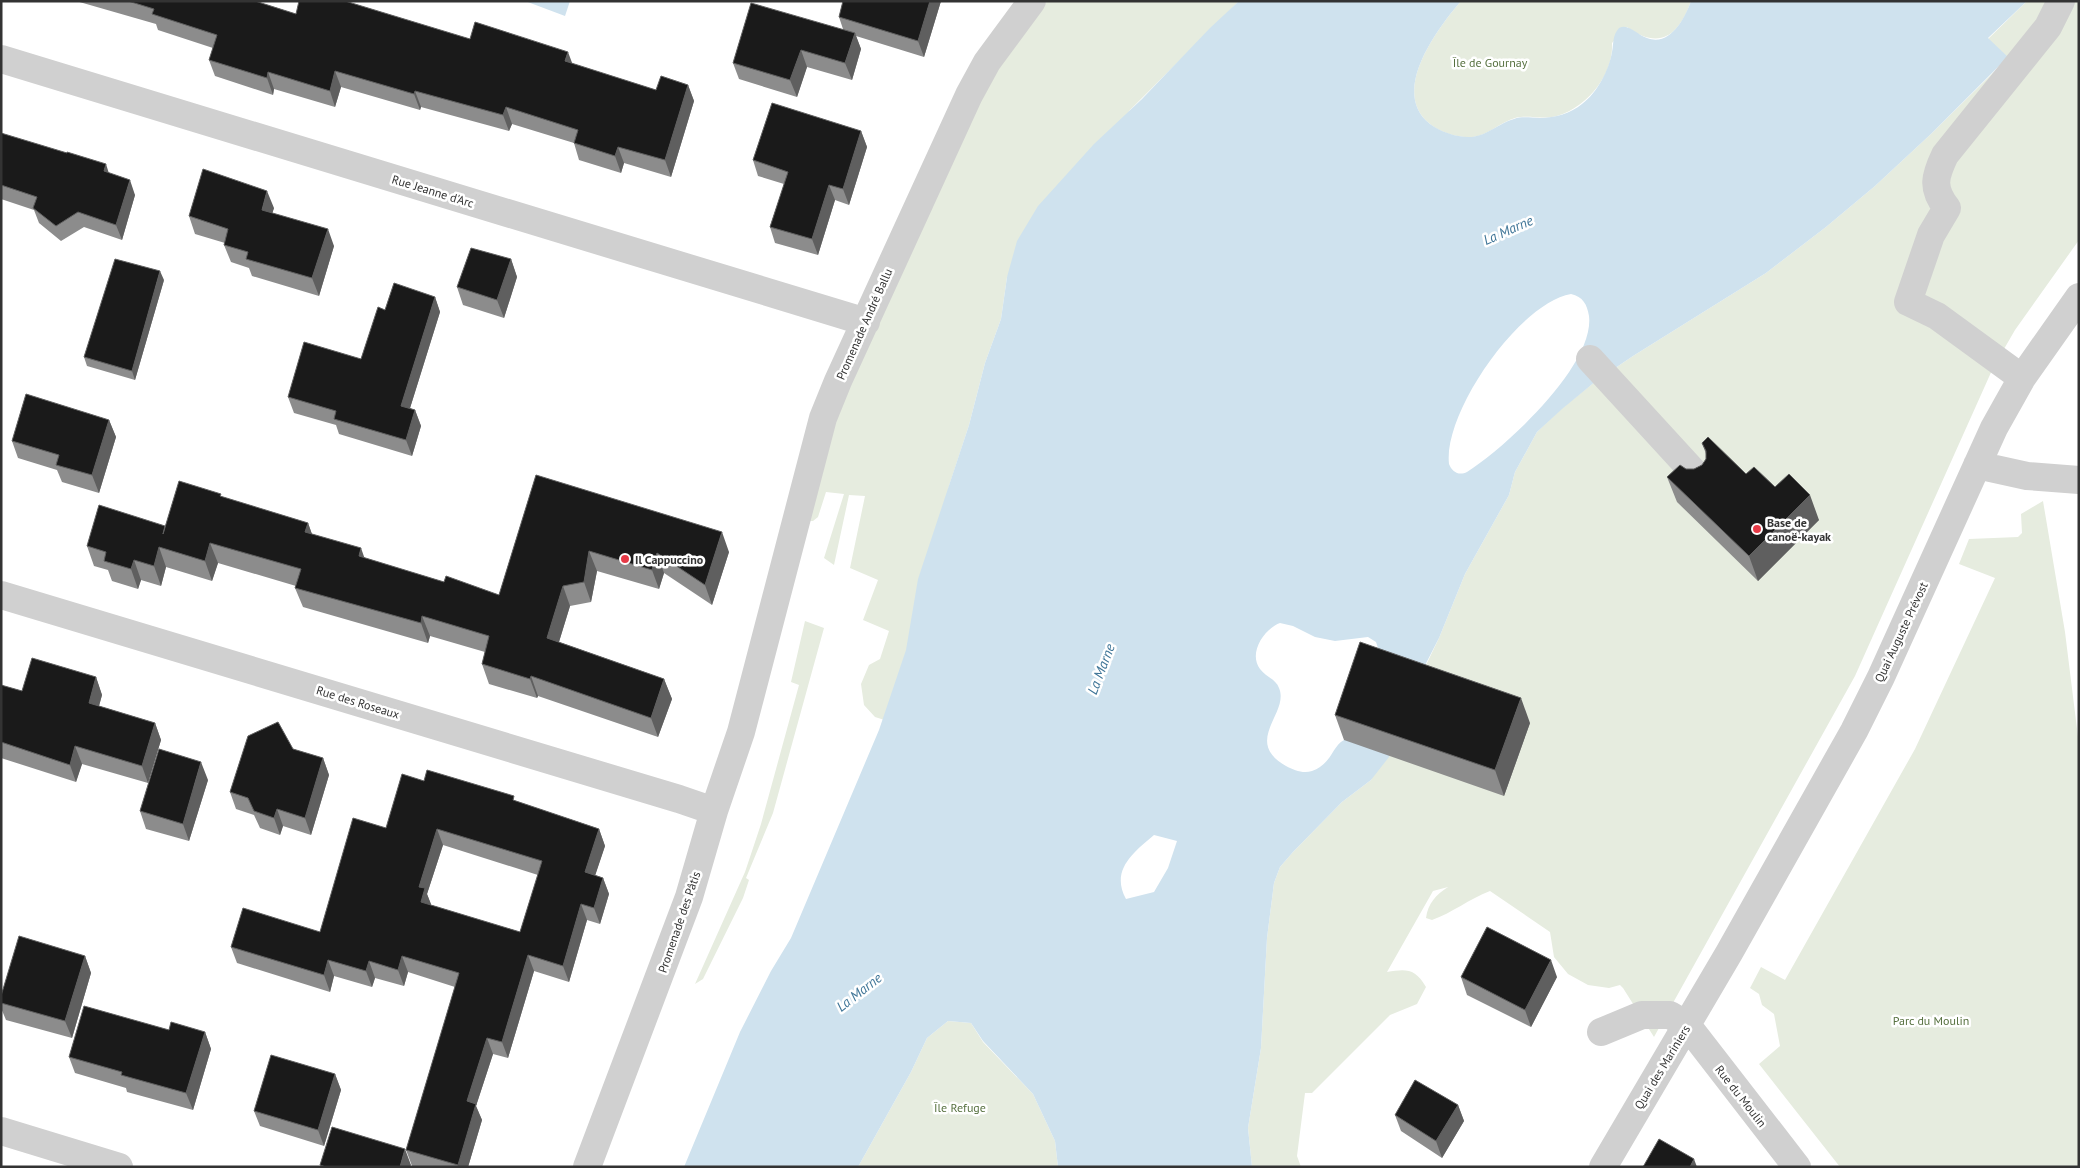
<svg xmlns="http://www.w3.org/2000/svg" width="2080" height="1168" viewBox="0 0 2080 1168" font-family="'PT Sans',sans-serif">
  <rect width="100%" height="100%" fill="#fff"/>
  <path fill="#e6ecdf" d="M 1047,1 L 1239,1 L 1130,110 L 1007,277 L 1001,319 L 985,363 L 969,425 L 949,486 L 894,723 L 875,717 L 864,705 L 861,684 L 869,665 L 880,659 L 889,631 L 863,620 L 878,580 L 850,568 L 865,496 L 849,495 L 834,565 L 824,558 L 844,494 L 826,492 L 818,517 L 813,521 L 808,521 L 829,431 L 946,168 L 999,66 Z
    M 1461,1 L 1691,1 C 1679,35 1660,51 1627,27 L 1612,43 C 1614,76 1584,111 1552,117 C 1540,119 1527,115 1515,118 C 1500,122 1489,135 1473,137 C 1459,138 1441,133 1430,124 C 1389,92 1438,28 1461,1 Z
    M 2027,1 L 2079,1 L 2079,240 L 2015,330 L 1993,368 L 1855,676 L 1654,1037 L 1623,988 L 1620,985 L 1609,988 L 1588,985 L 1568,974 L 1554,957 L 1550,932 L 1490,891 C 1469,899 1452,913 1432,920 L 1426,918 C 1428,903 1436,895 1448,887 L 1433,891 L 1387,972 C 1406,969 1415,968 1426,987 L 1417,1004 L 1390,1015 L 1312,1093 L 1305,1093 L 1297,1156 L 1301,1167 L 1252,1167 L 1248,1128 L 1261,1048 L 1267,938 L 1274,883 L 1280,867 L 1293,852 L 1342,802 L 1371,780 L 1439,638 L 1465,574 L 1509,495 L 1515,472 L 1537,432 L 1561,409 L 1596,381 L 1633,356 L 1766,273 L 1826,227 L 1875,186 L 1932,133 L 2008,58 L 1988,39 Z
    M 2043,501 L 2065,632 L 2079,745 L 2079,1167 L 1840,1167 L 1759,1064 L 1780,1046 L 1774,1014 L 1762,1005 L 1759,994 L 1750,988 L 1761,967 L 1785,980 L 1915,749 L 1995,578 L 1959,564 L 1969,539 L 2018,537 L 2022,533 L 2021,514 Z
    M 805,621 L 824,628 L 773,813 L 746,878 L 749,880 L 743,898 L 703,979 L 695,984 L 745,872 L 761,824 L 799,685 L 791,682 Z
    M 948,1021 L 971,1023 L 983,1042 L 1033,1094 L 1055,1141 L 1058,1167 L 858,1167 L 911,1072 L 927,1038 Z"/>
  <path fill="#cfe2ee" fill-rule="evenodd" d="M 525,1 L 570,1 L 565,16 Z
    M 1239,1 L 1461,1 C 1438,28 1389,92 1430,124 C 1441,132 1458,138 1472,137 C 1488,135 1499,123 1514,119 C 1522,116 1531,118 1540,118 C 1555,118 1571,113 1582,104 C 1597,93 1609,70 1612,52 C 1614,43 1612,36 1619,28 C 1629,23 1637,35 1647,38 C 1670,47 1685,18 1691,1 L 2027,1 L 1988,38 L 2008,57 L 1932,133 L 1875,186 L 1826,227 L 1766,273 L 1633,356 L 1596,381 L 1562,409 L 1537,432 L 1515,472 L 1509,495 L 1465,574 L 1439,638 L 1417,681 L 1389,757 L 1371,780 L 1342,802 L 1293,852 L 1280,867 L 1274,883 L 1267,938 L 1261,1048 L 1248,1128 L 1252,1167 L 1058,1167 L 1055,1141 L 1033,1094 L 983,1041 L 971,1023 L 948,1021 L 927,1038 L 911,1072 L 858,1167 L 684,1167 L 740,1032 L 771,971 L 791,938 L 879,730 L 906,650 L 918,579 L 969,425 L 985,363 L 1001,319 L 1007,277 L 1017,241 L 1038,206 L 1094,144 L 1142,99 L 1210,28 ZM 1571,294 C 1583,297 1587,304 1589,316 C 1595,365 1506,447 1467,472 C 1459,476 1452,472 1449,464 C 1443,413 1519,303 1571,294 ZM 1280,623 L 1293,626 L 1315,637 L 1335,641 L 1368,637 L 1376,642 L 1379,651 L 1344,740 C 1332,746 1332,764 1312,771 C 1303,774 1294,770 1286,766 C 1242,741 1290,713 1279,688 C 1276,679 1266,677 1260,669 C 1248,653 1264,629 1280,623 ZM 1154,835 L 1177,841 L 1168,868 L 1154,892 L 1126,899 C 1110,870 1134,852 1154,835 Z"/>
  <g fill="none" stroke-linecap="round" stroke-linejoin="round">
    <path stroke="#d0d0d0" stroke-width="28" d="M 1,59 L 866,322
      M 1590,359 L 1700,479
      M 2022,378 L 1937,316 L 1908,302 L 1931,235 L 1947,208 C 1931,188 1935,176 1945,155 L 2048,27 L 2061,1
      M 1977,465 L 2027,476 L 2079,480
      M 1,595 L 679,799 L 714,811
      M 1601,1032 L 1642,1015 L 1670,1015 L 1687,1025 L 1797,1167
      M 1,1131 L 119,1167
      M 587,1167 L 689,897 L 714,811 L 741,732 L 823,418 L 838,381 L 969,95 L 987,62 L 1032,1
      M 1603,1167 L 1729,953 L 1854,731 L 1881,677 L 1994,428 L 2022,378 L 2079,297"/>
  </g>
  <path fill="#8c8c8c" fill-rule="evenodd" d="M 76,1 L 255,1 L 296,14 L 470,39 L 572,64 L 656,90 L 688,85 L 694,101 L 671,177 L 624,163 L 621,173 L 579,160 L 574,143 L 512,124 L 509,131 L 421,107 L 420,110 L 341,87 L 335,107 L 274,89 L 273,95 L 215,76 L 209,60 L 213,48 L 158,30 L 156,24 Z
    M 843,1 L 941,1 L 924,57 L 856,36 L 861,49 L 852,80 L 807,67 L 797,97 L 739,79 L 733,63 L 843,29 L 839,17 Z
    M 861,131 L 867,147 L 849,205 L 835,200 L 818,255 L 775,243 L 770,227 L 784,184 L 758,176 L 753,160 Z
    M 1,133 L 109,173 L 135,195 L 122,240 L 84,227 L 61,241 L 39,223 L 34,210 L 1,199 Z
    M 274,208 L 272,213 L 334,246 L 319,296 L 252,276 L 249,268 L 231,262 L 224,245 L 225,243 L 195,234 L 189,216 Z
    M 511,259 L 517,277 L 504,318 L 463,305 L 457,287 Z
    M 164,280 L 135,380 L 87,366 L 84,357 Z
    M 435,297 L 440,312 L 410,408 L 415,410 L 421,426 L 412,456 L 339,434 L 336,425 L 294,413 L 288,397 L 361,359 L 385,310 Z
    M 109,420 L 116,437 L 99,493 L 62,482 L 57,470 L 18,458 L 12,441 Z
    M 1702,443 L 1746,474 L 1775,487 L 1819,520 L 1758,581 L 1677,502 L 1667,477 L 1694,469 L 1702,465 L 1706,459 L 1706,454 Z
    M 536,475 L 729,552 L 712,605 L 664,573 L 659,589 L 597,571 L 591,602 L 570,606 L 559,642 L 664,679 L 672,699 L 658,737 L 538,696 L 537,698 L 489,684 L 482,664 L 485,652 L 430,636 L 428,643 L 303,607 L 295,588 L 296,586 L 218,563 L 212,581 L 166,567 L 161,586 L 141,580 L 138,589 L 112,581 L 108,570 L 94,566 L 87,546 L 166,526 L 222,497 L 308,523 L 312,534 L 364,558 L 444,582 L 499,595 Z
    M 96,677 L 102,695 L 99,706 L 155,723 L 161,740 L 148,783 L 82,764 L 76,782 L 1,758 L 1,685 L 22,691 Z
    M 1335,715 L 1530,723 L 1504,796 L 1344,740 Z
    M 293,749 L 323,758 L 329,775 L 311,835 L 283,826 L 280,835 L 260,828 L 254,815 L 236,809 L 230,792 Z
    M 208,780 L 189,841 L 146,829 L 140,811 Z
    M 424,781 L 516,801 L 599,829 L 605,846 L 595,875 L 603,878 L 609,894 L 600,924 L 587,920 L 569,982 L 534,971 L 508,1058 L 493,1054 L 476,1106 L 482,1120 L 468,1167 L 414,1167 L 412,1166 L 406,1150 L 455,987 L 408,972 L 404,986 L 375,978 L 372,987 L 334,976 L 330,992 L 237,963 L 231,947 L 320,932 L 386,828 ZM 443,845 L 538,875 L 520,932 L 431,905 L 427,894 Z
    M 85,956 L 91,973 L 72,1038 L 6,1020 L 1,1008 L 1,996 Z
    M 1461,977 L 1557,977 L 1531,1027 L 1467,995 Z
    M 169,1030 L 205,1032 L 211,1049 L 193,1110 L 127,1092 L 126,1088 L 75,1073 L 69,1057 Z
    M 335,1074 L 341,1090 L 324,1146 L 260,1126 L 254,1111 Z
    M 1458,1105 L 1464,1121 L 1442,1158 L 1401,1131 L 1395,1115 Z"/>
  <path fill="#5f5f5f" d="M 930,1 L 941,1 L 924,57 L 918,41 Z
    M 855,33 L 861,49 L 852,80 L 845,63 Z
    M 801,50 L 807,67 L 797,97 L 790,80 Z
    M 568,52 L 574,68 L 565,61 Z
    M 335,71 L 341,87 L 335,107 L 330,91 Z
    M 268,72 L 274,89 L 273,95 L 267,78 Z
    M 688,85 L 694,101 L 671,177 L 665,160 Z
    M 415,91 L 421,107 L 420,110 L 414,94 Z
    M 506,107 L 512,124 L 509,131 L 503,115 Z
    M 861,131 L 867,147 L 849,205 L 843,189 Z
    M 618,147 L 624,163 L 621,173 L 615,156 Z
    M 106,164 L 111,180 L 104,171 Z
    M 130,180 L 135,195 L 122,240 L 116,225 Z
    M 829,185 L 835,200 L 818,255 L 812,239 Z
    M 267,191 L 274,208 L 268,227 L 262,210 Z
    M 328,229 L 334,246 L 319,296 L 312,278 Z
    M 511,259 L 517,277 L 504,318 L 497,300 Z
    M 160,271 L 164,280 L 135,380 L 132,371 Z
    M 435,297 L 440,312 L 406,421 L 401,406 Z
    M 415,410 L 421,426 L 412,456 L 406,440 Z
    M 109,420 L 116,437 L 99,493 L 92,475 Z
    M 1810,495 L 1819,520 L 1758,581 L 1749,556 Z
    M 308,523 L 315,543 L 305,532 Z
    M 722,532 L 729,552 L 712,605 L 705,585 Z
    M 210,543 L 218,563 L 212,581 L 205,561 Z
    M 159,547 L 166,567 L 161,586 L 154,566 Z
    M 361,548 L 368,568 L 359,556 Z
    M 589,551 L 597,571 L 591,602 L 584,582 Z
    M 657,553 L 664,573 L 659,589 L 652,570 Z
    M 134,560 L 141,580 L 138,589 L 131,569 Z
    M 563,586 L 570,606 L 554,658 L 547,638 Z
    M 422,616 L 430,636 L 428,643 L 421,623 Z
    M 531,676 L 538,696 L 537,698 L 530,679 Z
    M 96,677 L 102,695 L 95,720 L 89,703 Z
    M 664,679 L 672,699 L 658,737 L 651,718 Z
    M 1521,698 L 1530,723 L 1504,796 L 1495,770 Z
    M 155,723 L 161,740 L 148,783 L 142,766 Z
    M 75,746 L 82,764 L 76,782 L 70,765 Z
    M 323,758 L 329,775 L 311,835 L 305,818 Z
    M 201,762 L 208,780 L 189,841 L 183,824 Z
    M 277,809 L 283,826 L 280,835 L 274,818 Z
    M 437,829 L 443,845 L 427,894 L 431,904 L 427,919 L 421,902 L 419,887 Z
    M 599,829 L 605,846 L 591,888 L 585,872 Z
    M 603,878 L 609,894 L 600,924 L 594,908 Z
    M 581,904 L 587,920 L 569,982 L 563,966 Z
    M 528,955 L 534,971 L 508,1058 L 502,1042 Z
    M 85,956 L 91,973 L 72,1038 L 65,1021 Z
    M 402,956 L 408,972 L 404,986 L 398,970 Z
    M 328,960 L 334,976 L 330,992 L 324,975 Z
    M 1551,960 L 1557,977 L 1531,1027 L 1525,1010 Z
    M 369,961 L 375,978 L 372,987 L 366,971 Z
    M 205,1032 L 211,1049 L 193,1110 L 186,1093 Z
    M 487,1038 L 493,1054 L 476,1106 L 482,1120 L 468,1167 L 458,1167 L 458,1165 L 467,1101 Z
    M 335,1074 L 341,1090 L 324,1146 L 318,1130 Z
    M 1458,1105 L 1464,1121 L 1442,1158 L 1436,1141 Z
    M 405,1149 L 411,1165 L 410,1167 L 400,1167 Z
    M 1694,1159 L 1697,1167 L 1690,1167 Z"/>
  <path fill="#1a1a1a" stroke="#5f5f5f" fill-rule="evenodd" d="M 128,1 L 255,1 L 296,14 L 299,1 L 345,1 L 470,39 L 475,22 L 568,52 L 565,61 L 656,90 L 661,76 L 688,85 L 665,160 L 618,147 L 615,156 L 574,143 L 578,130 L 506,107 L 503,115 L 415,91 L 414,94 L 335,71 L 330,91 L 268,72 L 267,78 L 209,60 L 217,35 L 152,14 L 154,9 Z
    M 843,1 L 930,1 L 918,41 L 839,17 Z
    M 751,3 L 855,33 L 845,63 L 801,50 L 790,80 L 733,63 Z
    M 772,103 L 861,131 L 843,189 L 829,185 L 812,239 L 770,227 L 788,172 L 753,160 Z
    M 1,133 L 67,153 L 67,152 L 106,164 L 104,171 L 130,180 L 116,225 L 78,212 L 56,226 L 33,208 L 37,197 L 1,185 Z
    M 203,169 L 267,191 L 262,210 L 328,229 L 312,278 L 246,259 L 248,252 L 224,245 L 228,229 L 189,216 Z
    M 471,248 L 511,259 L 497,300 L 457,287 Z
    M 115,259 L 160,271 L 132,371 L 84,357 Z
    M 394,283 L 435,297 L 401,406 L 415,410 L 406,440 L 334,419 L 336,411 L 288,397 L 304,342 L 361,359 L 378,307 L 385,310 Z
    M 26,394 L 109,420 L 92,475 L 56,465 L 59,455 L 12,441 Z
    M 1708,437 L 1746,474 L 1754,467 L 1775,487 L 1789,474 L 1810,495 L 1749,556 L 1667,477 L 1680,465 L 1686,469 L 1694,469 L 1702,465 L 1706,459 L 1706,451 L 1702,443 Z
    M 536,475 L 722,532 L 705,585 L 657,553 L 652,570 L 589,551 L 584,582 L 563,586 L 547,638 L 664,679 L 651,718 L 531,676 L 530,679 L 482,664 L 489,636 L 422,616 L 421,623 L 295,588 L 301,569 L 210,543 L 205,561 L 159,547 L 154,566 L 134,560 L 131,569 L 104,561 L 106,552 L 87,546 L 99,505 L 165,526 L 163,534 L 179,481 L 221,494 L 220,496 L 308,523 L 305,532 L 361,548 L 359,556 L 444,582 L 446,576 L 499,595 Z
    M 1360,642 L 1521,698 L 1495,770 L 1335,715 Z
    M 32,658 L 96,677 L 89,703 L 155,723 L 142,766 L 75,746 L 70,765 L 1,742 L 1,685 L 22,691 Z
    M 278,722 L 293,749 L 323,758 L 305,818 L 277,809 L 274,818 L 254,811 L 248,798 L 230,792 L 248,736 Z
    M 159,749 L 201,762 L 183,824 L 140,811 Z
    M 427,770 L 514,796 L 513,800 L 599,829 L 585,872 L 603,878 L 594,908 L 581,904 L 563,966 L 528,955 L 502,1042 L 487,1038 L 467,1101 L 476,1104 L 458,1165 L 406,1150 L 459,973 L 402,956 L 398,970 L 369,961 L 366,971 L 328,960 L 324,975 L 231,947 L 243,908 L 320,932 L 353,818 L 386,828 L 402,774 L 424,781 ZM 437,829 L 542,861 L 520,932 L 421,902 L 425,888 L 419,887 Z
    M 1487,927 L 1551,960 L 1525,1010 L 1461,977 Z
    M 19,936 L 85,956 L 65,1021 L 1,1003 L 1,996 Z
    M 84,1006 L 169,1030 L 171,1022 L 205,1032 L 186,1093 L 121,1075 L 122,1072 L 69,1057 Z
    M 271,1055 L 335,1074 L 318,1130 L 254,1111 Z
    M 1415,1080 L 1458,1105 L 1436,1141 L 1395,1115 Z
    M 332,1127 L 405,1149 L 400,1167 L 326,1167 L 320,1165 Z
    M 1659,1139 L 1694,1159 L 1690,1167 L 1643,1167 Z"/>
  <g fill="#e63946" stroke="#fff" stroke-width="2">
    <circle cx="1757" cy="529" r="5"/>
    <circle cx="625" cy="559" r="5"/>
  </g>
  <g text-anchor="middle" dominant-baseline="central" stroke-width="5" stroke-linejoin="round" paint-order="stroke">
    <g font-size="12" fill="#56703f" stroke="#fff">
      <text x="1490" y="62">Île de Gournay</text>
      <text x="1931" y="1020">Parc du Moulin</text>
      <text x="960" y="1107">Île Refuge</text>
    </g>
    <g font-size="12" fill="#333" stroke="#fff">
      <text transform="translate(433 191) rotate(17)">Rue Jeanne d'Arc</text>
      <text transform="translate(864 324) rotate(-66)">Promenade André Ballu</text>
      <text transform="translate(1901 632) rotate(-65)">Quai Auguste Prévost</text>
      <text transform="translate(358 702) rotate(17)">Rue des Roseaux</text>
      <text transform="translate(679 922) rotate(-71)">Promenade des Pâtis</text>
      <text transform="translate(1662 1067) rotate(-59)">Quai des Mariniers</text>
      <text transform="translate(1741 1096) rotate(52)">Rue du Moulin</text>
    </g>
    <g font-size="12" font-weight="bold" fill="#333" stroke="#fff" text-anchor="start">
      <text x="1767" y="522">Base de<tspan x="1767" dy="14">canoë-kayak</tspan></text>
      <text x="635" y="559">Il Cappuccino</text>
    </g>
    <g font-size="14" font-style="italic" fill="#3f7597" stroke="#fff">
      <text transform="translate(1508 230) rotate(-24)">La Marne</text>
      <text transform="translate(1101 669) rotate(-69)">La Marne</text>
      <text transform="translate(859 992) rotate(-38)">La Marne</text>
    </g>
  </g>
  <rect width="2080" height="1168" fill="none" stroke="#333333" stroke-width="5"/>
</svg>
